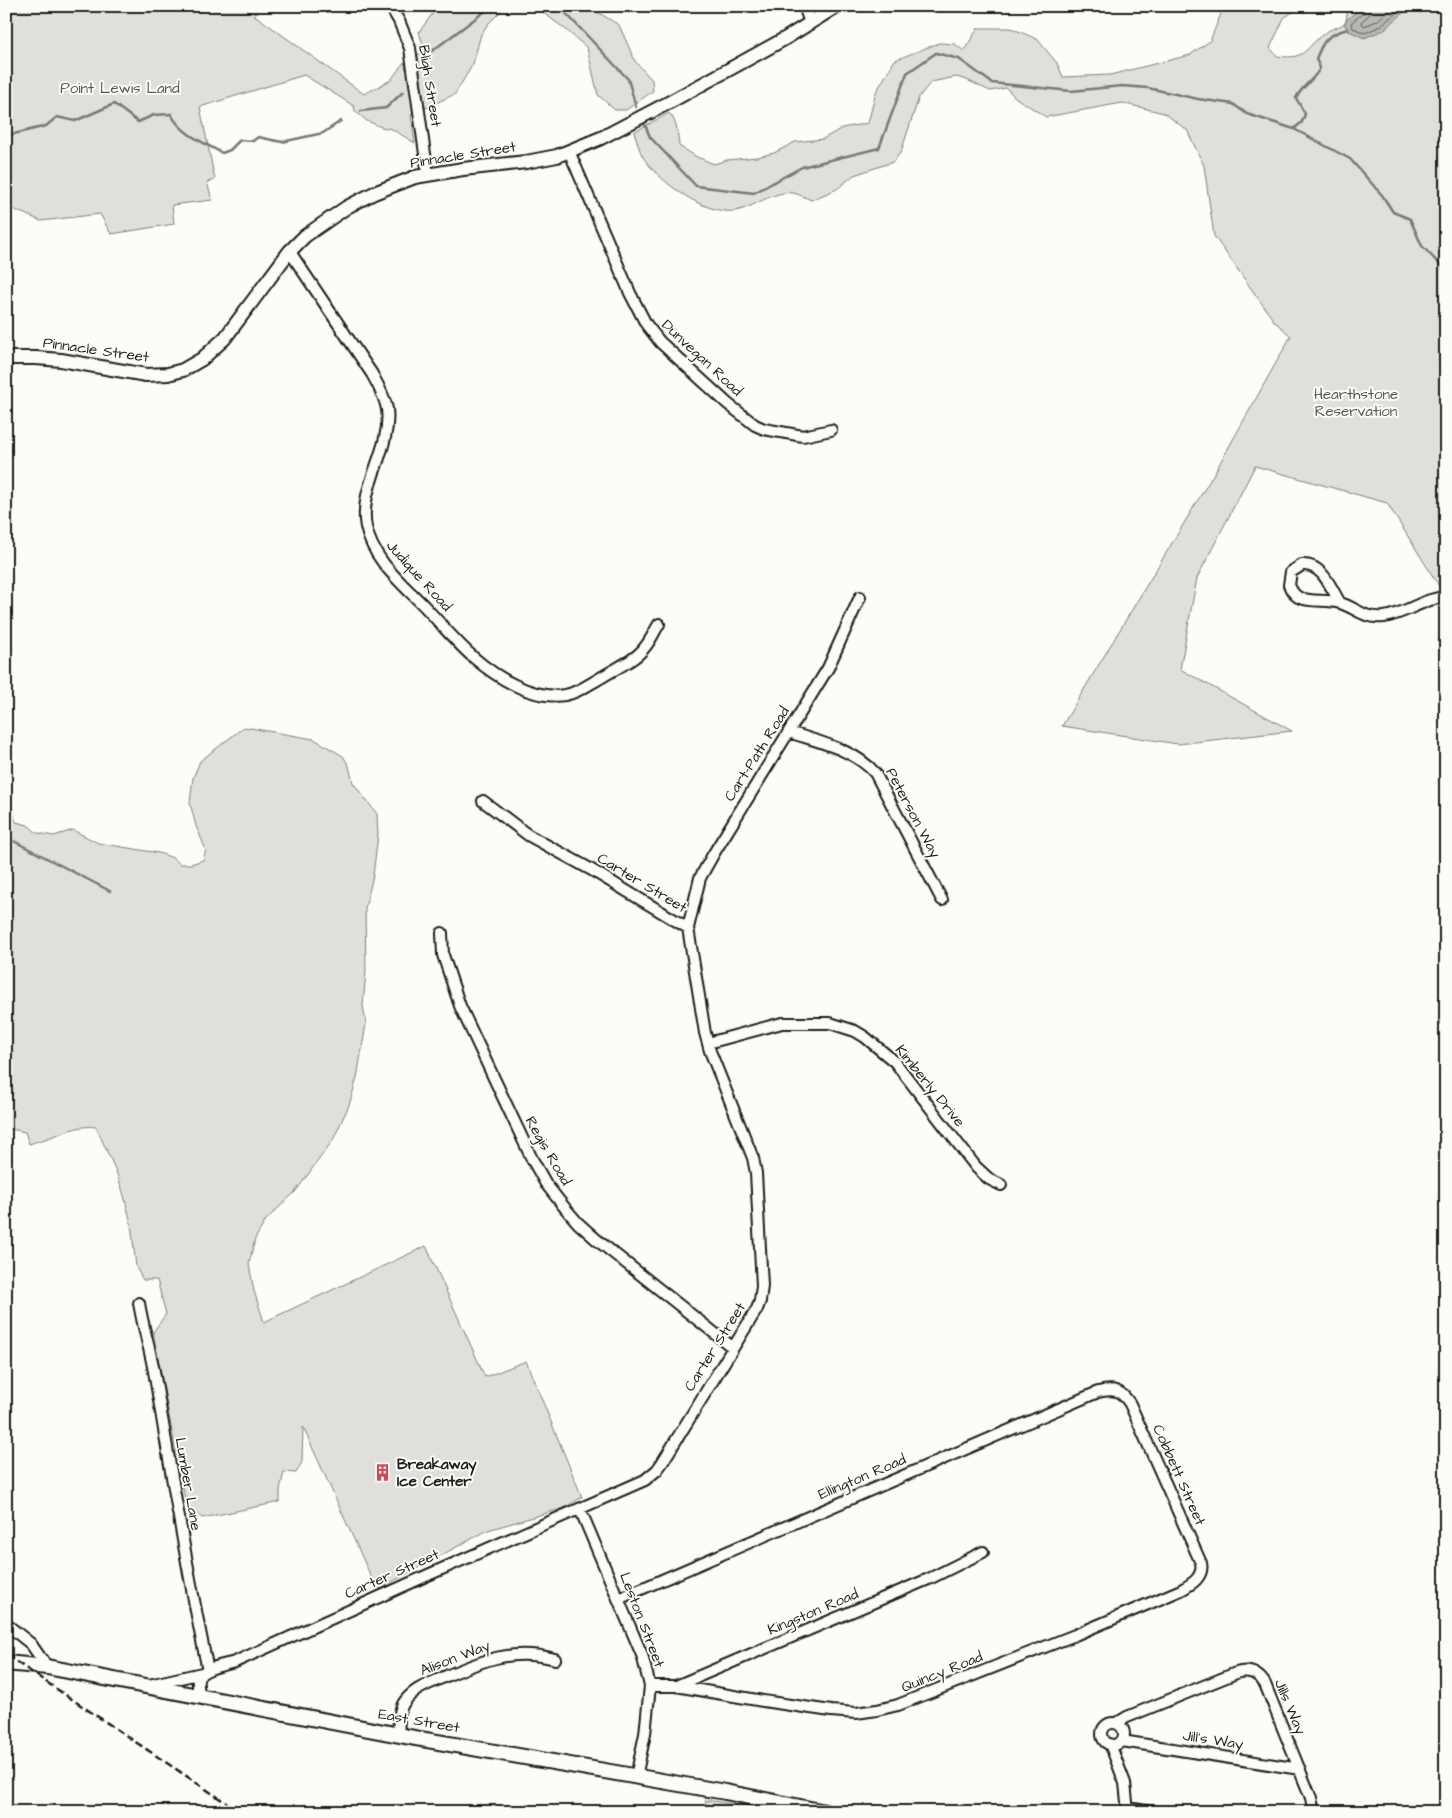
<svg xmlns="http://www.w3.org/2000/svg" width="1452" height="1818" viewBox="0 0 1452 1818" font-family="'Architects Daughter',sans-serif">
  <rect width="100%" height="100%" fill="#fdfcf7"/>
  <filter id="ink" filterUnits="userSpaceOnUse"><feTurbulence type="fractalNoise" baseFrequency=".02" numOctaves="2"/><feDisplacementMap in="SourceGraphic" scale="10" xChannelSelector="R" yChannelSelector="G"/><feConvolveMatrix kernelMatrix="1 2 1 2 8 2 1 2 1" color-interpolation-filters="sRGB"/></filter>
  <g filter="url(#ink)">
    <path fill="#e0dfdb" stroke="#7e7e7c" d="M 6,6 L 242,6 L 364,94 L 391,80 L 404,62 L 406,69 L 424,48 L 419,32 L 438,6 L 506,6 L 488,24 L 481,34 L 473,64 L 455,94 L 411,115 L 415,143 L 390,128 L 386,129 L 367,121 L 355,111 L 354,106 L 304,75 L 200,107 L 215,180 L 207,182 L 212,200 L 172,205 L 174,224 L 111,234 L 100,214 L 41,221 L 6,206 Z
      M 534,6 L 587,6 L 619,25 L 635,61 L 652,80 L 653,91 L 626,110 L 615,110 L 598,95 L 587,48 L 564,28 Z
      M 1224,6 L 1301,6 L 1284,18 L 1270,48 L 1277,56 C 1309,61 1305,45 1328,31 C 1333,28 1341,27 1345,22 C 1348,18 1346,11 1346,6 L 1446,6 L 1446,586 L 1439,586 L 1387,503 L 1255,466 L 1197,578 L 1180,669 L 1292,731 L 1178,744 L 1062,726 L 1216,470 L 1291,336 L 1274,321 L 1214,236 L 1204,166 L 1187,130 L 1164,113 L 1122,103 L 1046,117 L 1016,98 L 1006,88 L 990,91 L 967,80 L 956,77 L 931,82 L 919,97 L 901,152 L 893,162 L 854,175 L 837,189 L 811,200 C 806,198 799,194 793,193 C 773,190 754,208 735,211 C 705,215 659,182 643,157 C 639,150 637,140 634,132 L 669,113 C 677,120 678,135 679,146 L 697,157 L 714,164 L 727,160 L 757,157 L 774,153 L 795,142 L 823,139 L 842,128 L 868,123 L 876,92 L 895,60 L 939,43 L 955,44 L 964,51 L 978,28 L 1011,28 L 1037,39 L 1057,63 L 1063,77 L 1110,75 L 1190,55 L 1210,41 Z
      M 244,727 L 314,739 L 343,756 L 349,766 L 353,783 L 377,814 L 378,835 L 373,876 L 365,908 L 366,972 L 363,1005 L 366,1024 L 357,1078 L 349,1105 L 333,1140 L 296,1191 L 266,1220 L 255,1239 L 249,1264 L 254,1291 L 264,1322 L 426,1246 L 485,1377 L 526,1361 L 582,1497 L 564,1508 L 488,1530 L 377,1590 L 303,1427 L 302,1462 L 296,1473 L 284,1472 L 280,1490 L 280,1502 L 202,1518 L 186,1504 L 153,1332 L 166,1314 L 157,1280 L 143,1280 L 136,1267 L 131,1223 L 123,1192 L 116,1171 L 96,1127 C 81,1125 70,1130 56,1135 C 47,1139 38,1141 29,1144 L 25,1132 L 6,1128 L 6,792 L 16,822 L 28,825 L 37,833 L 54,836 L 73,830 L 98,843 L 159,853 L 173,858 L 180,864 L 191,864 L 203,860 L 206,850 L 196,826 L 190,803 L 193,778 L 200,761 Z
      M 705,1800 L 756,1807 L 756,1812 L 702,1812 L 708,1808 Z"/>
    <path fill="#b7b6b2" stroke="#797876" d="M 1364,6 L 1411,6 L 1384,30 L 1364,38 L 1349,31 L 1344,24 L 1347,19 Z"/>
    <g fill="none" stroke-linecap="round" stroke-linejoin="round">
      <path stroke="#5a5a58" stroke-width="1" d="M 1366,6 L 1364,12 L 1351,23 L 1353,28 L 1365,33 L 1381,26 L 1403,6
        M 1372,6 L 1370,14 L 1361,22 L 1364,26 L 1377,21 L 1394,6"/>
      <path stroke="#797876" stroke-width="2.5" d="M 559,6 L 628,79 L 636,107
        M 432,51 L 492,6
        M 361,111 L 386,108 L 403,92
        M 645,125 L 650,137 L 696,186 L 754,193 L 802,167 L 879,148 L 907,73 L 936,53 L 959,59 L 992,83 L 1071,91 L 1122,86 L 1148,88 L 1198,99 L 1233,104 L 1247,114 L 1294,129 L 1350,159 L 1382,195 L 1393,212 L 1410,219 L 1422,246 L 1446,271
        M 1294,129 L 1302,122 L 1305,114 L 1296,98 C 1302,86 1314,80 1320,68 L 1316,59 C 1323,40 1328,34 1348,29
        M 6,136 L 46,126 L 57,117 L 75,121 L 114,104 L 138,122 L 154,115 L 171,114 C 181,134 203,142 222,153 L 230,150 L 240,140 L 253,141 L 258,137 L 282,142 L 323,133 L 341,121
        M 6,837 L 110,891"/>
      <defs>
        <path id="minor" d="M 390,6 L 399,21 L 410,48 L 428,175
          M 804,6 L 810,23
          M 569,151 L 630,293 L 646,324 L 660,342 L 728,404 L 755,425 L 764,429 L 803,436 L 831,430
          M 290,252 L 372,374 C 378,385 385,397 387,409 C 392,450 358,487 366,527 C 373,561 403,584 426,608 C 441,624 456,642 473,657 C 496,677 532,700 565,695 C 578,693 591,683 602,677 C 616,668 636,660 645,647 C 651,640 654,632 659,624
          M 1340,603 C 1331,588 1322,563 1302,565 L 1291,572 L 1289,585 C 1291,590 1293,594 1298,597 C 1310,603 1327,599 1340,603 C 1357,608 1363,619 1384,617 C 1406,614 1423,598 1446,597
          M 789,732 C 818,742 854,749 875,773 L 942,900
          M 688,928 L 700,878 L 714,853 L 828,668 L 860,597
          M 442,933 L 443,955 L 460,1006 L 532,1159 L 546,1184 L 565,1208 L 578,1223 L 597,1240 L 732,1347
          M 708,1043 L 782,1023 L 830,1023 L 855,1031 L 865,1037 L 895,1062 L 976,1167 L 989,1179 L 1001,1185
          M 139,1303 C 143,1328 151,1352 155,1377 C 172,1475 187,1573 208,1670
          M 580,1509 L 642,1655 L 650,1686 L 645,1734 L 636,1777
          M 618,1599 L 1098,1392 C 1114,1388 1121,1390 1130,1404 L 1201,1563 C 1204,1577 1192,1584 1181,1590 L 1075,1635 L 898,1705 L 877,1710 L 856,1713 L 831,1711 L 763,1701 L 676,1686
          M 6,1624 L 31,1644 L 47,1667
          M 149,1685 L 202,1673
          M 650,1686 L 676,1686 L 931,1578 L 983,1552
          M 199,1696 C 199,1691 197,1684 198,1679 C 201,1668 225,1665 235,1662 L 428,1575 L 645,1480 L 657,1470 L 662,1463 L 757,1309 L 760,1301 L 762,1286 L 756,1173 L 753,1158 L 710,1051 L 705,1033 L 688,928 L 590,869 L 528,835 L 483,801
          M 1117,1723 L 1127,1717 L 1236,1673 C 1249,1669 1258,1673 1265,1684 L 1311,1798 L 1314,1812
          M1102 1734a11 11 0 1 1 22 0a11 11 0 1 1-22 0Z
          M 398,1734 C 399,1726 398,1712 403,1704 C 412,1689 429,1684 444,1677 C 483,1660 512,1648 555,1659
          M 1122,1741 L 1300,1769
          M 1110,1744 L 1125,1783 L 1128,1812
          M 1128,1808 L 1153,1812"/>
        <path id="tertiary" d="M 6,358 L 36,358 L 61,360 L 146,375 L 168,374 L 183,370 L 202,359 L 225,338 L 289,252 L 305,236 L 347,207 L 374,193 L 415,177 L 463,169 L 526,162 L 557,156 L 601,138 L 668,103 L 786,38 L 837,6"/>
        <path id="secondary" d="M 6,1663 L 47,1667 L 415,1738 L 725,1792 L 825,1812"/>
      </defs>
      <use href="#minor" stroke="#1c1c1c" stroke-width="14"/>
      <use href="#tertiary" stroke="#1c1c1c" stroke-width="16"/>
      <use href="#secondary" stroke="#1c1c1c" stroke-width="18"/>
      <use href="#minor" stroke="#fdfcf7" stroke-width="10"/>
      <use href="#tertiary" stroke="#fdfcf7" stroke-width="12"/>
      <use href="#secondary" stroke="#fdfcf7" stroke-width="14"/>
      <path stroke="#1c1c1c" stroke-width="2.5" stroke-dasharray="8 4" stroke-linecap="butt" d="M 6,1655 L 240,1812"/>
    </g>
  </g>
  <defs>
    <symbol id="building-bare" viewBox="-9 -9 18 18"><path d="M-4-6H4V6H1V3H-1V6H-4ZM-2.5-4.3h1.7v1.8h-1.7ZM.8-4.3h1.7v1.8H.8ZM-2.5-1h1.7V.8h-1.7ZM.8-1h1.7V.8H.8Z" fill="#d1495b" stroke="#fdfcf7" stroke-width="2.5" paint-order="stroke"/></symbol>
  </defs>
  <g fill-rule="evenodd">
    <use href="#building-bare" x="370" y="1460" width="25" height="25"/>
  </g>
  <g text-anchor="middle" dominant-baseline="central" stroke-width="4" stroke-linejoin="round" paint-order="stroke">
    <g font-size="15" fill="#1c1c1c" stroke="#fdfcf7">
      <text transform="translate(430 86) rotate(81)">Bligh Street</text>
      <text transform="translate(463 155) rotate(-9)">Pinnacle Street</text>
      <text transform="translate(96 350) rotate(8)">Pinnacle Street</text>
      <text transform="translate(702 358) rotate(43)">Dunvegan Road</text>
      <text transform="translate(419 576) rotate(48)">Judique Road</text>
      <text transform="translate(757 754) rotate(-58)">Cart-Path Road</text>
      <text transform="translate(913 813) rotate(62)">Peterson Way</text>
      <text transform="translate(642 883) rotate(31)">Carter Street</text>
      <text transform="translate(930 1086) rotate(51)">Kimberly Drive</text>
      <text transform="translate(548 1151) rotate(60)">Regis Road</text>
      <text transform="translate(715 1347) rotate(-58)">Carter Street</text>
      <text transform="translate(1179 1475) rotate(66)">Cobbett Street</text>
      <text transform="translate(862 1477) rotate(-23)">Ellington Road</text>
      <text transform="translate(188 1484) rotate(80)">Lumber Lane</text>
      <text transform="translate(392 1574) rotate(-24)">Carter Street</text>
      <text transform="translate(813 1612) rotate(-23)">Kingston Road</text>
      <text transform="translate(642 1620) rotate(69)">Leston Street</text>
      <text transform="translate(455 1658) rotate(-21)">Alison Way</text>
      <text transform="translate(942 1672) rotate(-22)">Quincy Road</text>
      <text transform="translate(1290 1707) rotate(67)">Jills Way</text>
      <text transform="translate(419 1721) rotate(10)">East Street</text>
      <text transform="translate(1213 1740) rotate(9)">Jill's Way</text>
    </g>
    <g font-size="15" fill="#575655" stroke="#fdfcf7">
      <text x="120" y="88">Point Lewis Land</text>
      <text x="1356" y="394">Hearthstone<tspan x="1356" dy="17">Reservation</tspan></text>
    </g>
    <g font-size="15" font-weight="bold" fill="#1c1c1c" stroke="#fdfcf7" text-anchor="start">
      <text x="397" y="1464">Breakaway<tspan x="397" dy="17">Ice Center</tspan></text>
    </g>
  </g>
  <rect width="1452" height="1818" fill="none" stroke="#fdfcf7" stroke-width="25"/>
  <rect x="12" y="12" width="1427" height="1793" fill="none" stroke="#1c1c1c" stroke-width="2" filter="url(#ink)"/>
</svg>
